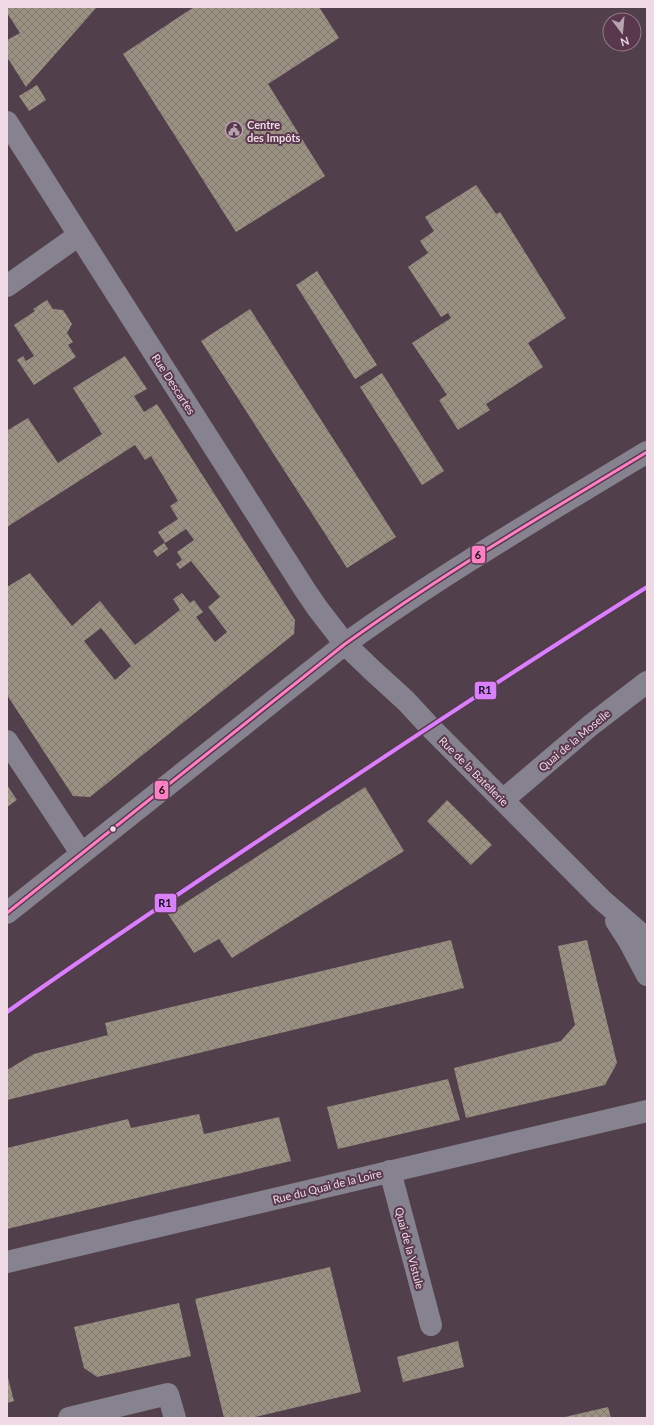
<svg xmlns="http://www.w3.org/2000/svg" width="654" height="1425" viewBox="0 0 654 1425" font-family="Lato,sans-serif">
  <defs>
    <pattern id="building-cross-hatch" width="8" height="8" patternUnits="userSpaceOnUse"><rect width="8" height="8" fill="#9b9183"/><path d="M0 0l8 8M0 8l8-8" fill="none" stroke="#827970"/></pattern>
  </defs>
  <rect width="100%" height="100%" fill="#51404b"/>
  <path fill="url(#building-cross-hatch)" fill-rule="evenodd" d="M 7,7 L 97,7 L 26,87 L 7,57 L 7,40 L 20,33 L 7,13 Z
    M 194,7 L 319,7 L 339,38 L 268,84 L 325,176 L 236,232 L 123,54 Z
    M 37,85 L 46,100 L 29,111 L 19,96 Z
    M 476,185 L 496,214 L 500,212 L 566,318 L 528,343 L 543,367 L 486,404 L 490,410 L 458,430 L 439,400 L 447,395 L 412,343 L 451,318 L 448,313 L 441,317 L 408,267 L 428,253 L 420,241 L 434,231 L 425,217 Z
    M 317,271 L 377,365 L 355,379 L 296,285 Z
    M 47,300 L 53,309 L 63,310 L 72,324 L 67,333 L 73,342 L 68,345 L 76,357 L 34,385 L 17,360 L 23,356 L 26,361 L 34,356 L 14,325 L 35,311 L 33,309 Z
    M 250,309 L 396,537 L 347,568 L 201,341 Z
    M 125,356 L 147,389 L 134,396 L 144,412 L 157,404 L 295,620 L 294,634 L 90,797 L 73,796 L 7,695 L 7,587 L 30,573 L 72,626 L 100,601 L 135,645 L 180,610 L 173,599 L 182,593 L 190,603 L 194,600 L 203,612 L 196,617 L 215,642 L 227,632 L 208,607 L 220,597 L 191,561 L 180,569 L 176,564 L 182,560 L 177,552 L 194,540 L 186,529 L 165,543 L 158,532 L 178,519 L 170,506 L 178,501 L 151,456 L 145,460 L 135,445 L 7,527 L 7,428 L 8,430 L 28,418 L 58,463 L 102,434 L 73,388 ZM 101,628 L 131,666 L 115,680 L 84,641 Z
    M 382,373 L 444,471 L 422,485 L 360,387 Z
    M 164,543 L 168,549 L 157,557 L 153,551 Z
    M 7,785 L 17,800 L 7,807 Z
    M 365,787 L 404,851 L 232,958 L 219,939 L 194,953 L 168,914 Z
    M 447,800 L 492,845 L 471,865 L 427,821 Z
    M 451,940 L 464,988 L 7,1100 L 7,1070 L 34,1054 L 108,1035 L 105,1023 Z
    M 587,940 L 617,1063 L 605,1085 L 466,1118 L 454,1068 L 561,1041 L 575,1025 L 558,946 Z
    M 448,1079 L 460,1120 L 338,1149 L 327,1107 Z
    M 199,1114 L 204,1134 L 279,1117 L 291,1161 L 7,1229 L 7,1148 L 128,1119 L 131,1128 Z
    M 330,1267 L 361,1392 L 251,1418 L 224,1418 L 195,1299 Z
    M 179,1303 L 191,1356 L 97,1377 L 84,1368 L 74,1327 Z
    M 458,1341 L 464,1367 L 403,1382 L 397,1357 Z
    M 7,1374 L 14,1401 L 7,1403 Z
    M 608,1407 L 611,1418 L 565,1418 L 565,1417 Z"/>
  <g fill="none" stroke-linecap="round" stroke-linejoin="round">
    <path stroke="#87828f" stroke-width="22" d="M 7,122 L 305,590 L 318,609 L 345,644 L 372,670 L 406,701 L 430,727 L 602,900 L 647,939
      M 7,286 L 79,235
      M 7,741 L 81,853
      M 503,800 L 591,725 L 647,682
      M 7,913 L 345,644 C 442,574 545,514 647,452
      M 616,921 L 629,941 L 647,975
      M 390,1171 L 431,1325
      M 7,1262 L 647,1111
      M 69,1418 L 168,1394 L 175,1418"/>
    <defs>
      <path id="bus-1" d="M 7,913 L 345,644 C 442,574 545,514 647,452"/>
    </defs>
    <use href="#bus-1" stroke="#59384d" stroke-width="6"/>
    <use href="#bus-1" stroke="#ff80c5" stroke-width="3"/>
    <defs>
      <path id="rail-1" d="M 7,1012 C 100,946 196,882 291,819 C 409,740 527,662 647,587"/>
    </defs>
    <use href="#rail-1" stroke="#59384d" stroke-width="7"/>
    <use href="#rail-1" stroke="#d880ff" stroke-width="4"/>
  </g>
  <defs>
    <symbol id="civic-ring" viewBox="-11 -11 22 22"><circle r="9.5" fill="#59384d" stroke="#b8a4b0" stroke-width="1.5"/><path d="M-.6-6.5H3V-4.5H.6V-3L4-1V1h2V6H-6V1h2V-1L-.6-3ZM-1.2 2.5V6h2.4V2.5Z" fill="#b8a4b0"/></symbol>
  </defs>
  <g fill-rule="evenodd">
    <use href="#civic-ring" x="224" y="120" width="20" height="20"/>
  </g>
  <circle fill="#efdae6" stroke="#59384d" stroke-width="1.5" cx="113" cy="829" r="3.5"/>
  <g text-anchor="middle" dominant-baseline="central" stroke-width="4" stroke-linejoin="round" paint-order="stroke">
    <g font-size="11" font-weight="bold" fill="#efdae6" stroke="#59384d" text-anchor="start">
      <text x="247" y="124">Centre<tspan x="247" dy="13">des Impôts</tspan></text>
    </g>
    <g font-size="11" fill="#efdae6" stroke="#59384d">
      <text transform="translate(174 384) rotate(57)">Rue Descartes</text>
      <text transform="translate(574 740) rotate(-40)">Quai de la Moselle</text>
      <text transform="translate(474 771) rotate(45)">Rue de la Batellerie</text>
      <text transform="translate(327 1186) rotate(-14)">Rue du Quai de la Loire</text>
      <text transform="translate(410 1248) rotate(75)">Quai de la Vistule</text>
    </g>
  </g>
  <g stroke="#59384d" stroke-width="1.5">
    <rect x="471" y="545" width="15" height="19" rx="4" fill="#ff80c5"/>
    <rect x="474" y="681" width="23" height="19" rx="4" fill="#d880ff"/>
    <rect x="154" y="780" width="15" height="20" rx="4" fill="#ff80c5"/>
    <rect x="154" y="893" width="23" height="20" rx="4" fill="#d880ff"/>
  </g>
  <g font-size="11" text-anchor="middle" font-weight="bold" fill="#111">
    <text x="478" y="559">6</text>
    <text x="485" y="694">R1</text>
    <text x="162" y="794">6</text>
    <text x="165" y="907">R1</text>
  </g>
  <rect width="654" height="1425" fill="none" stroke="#efdae6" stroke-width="16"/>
  <g transform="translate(622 32) rotate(164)"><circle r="19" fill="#59384d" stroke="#95798a"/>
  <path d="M0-3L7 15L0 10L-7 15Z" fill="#b8a4b0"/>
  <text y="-6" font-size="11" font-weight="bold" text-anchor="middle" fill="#efdae6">N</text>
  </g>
</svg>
